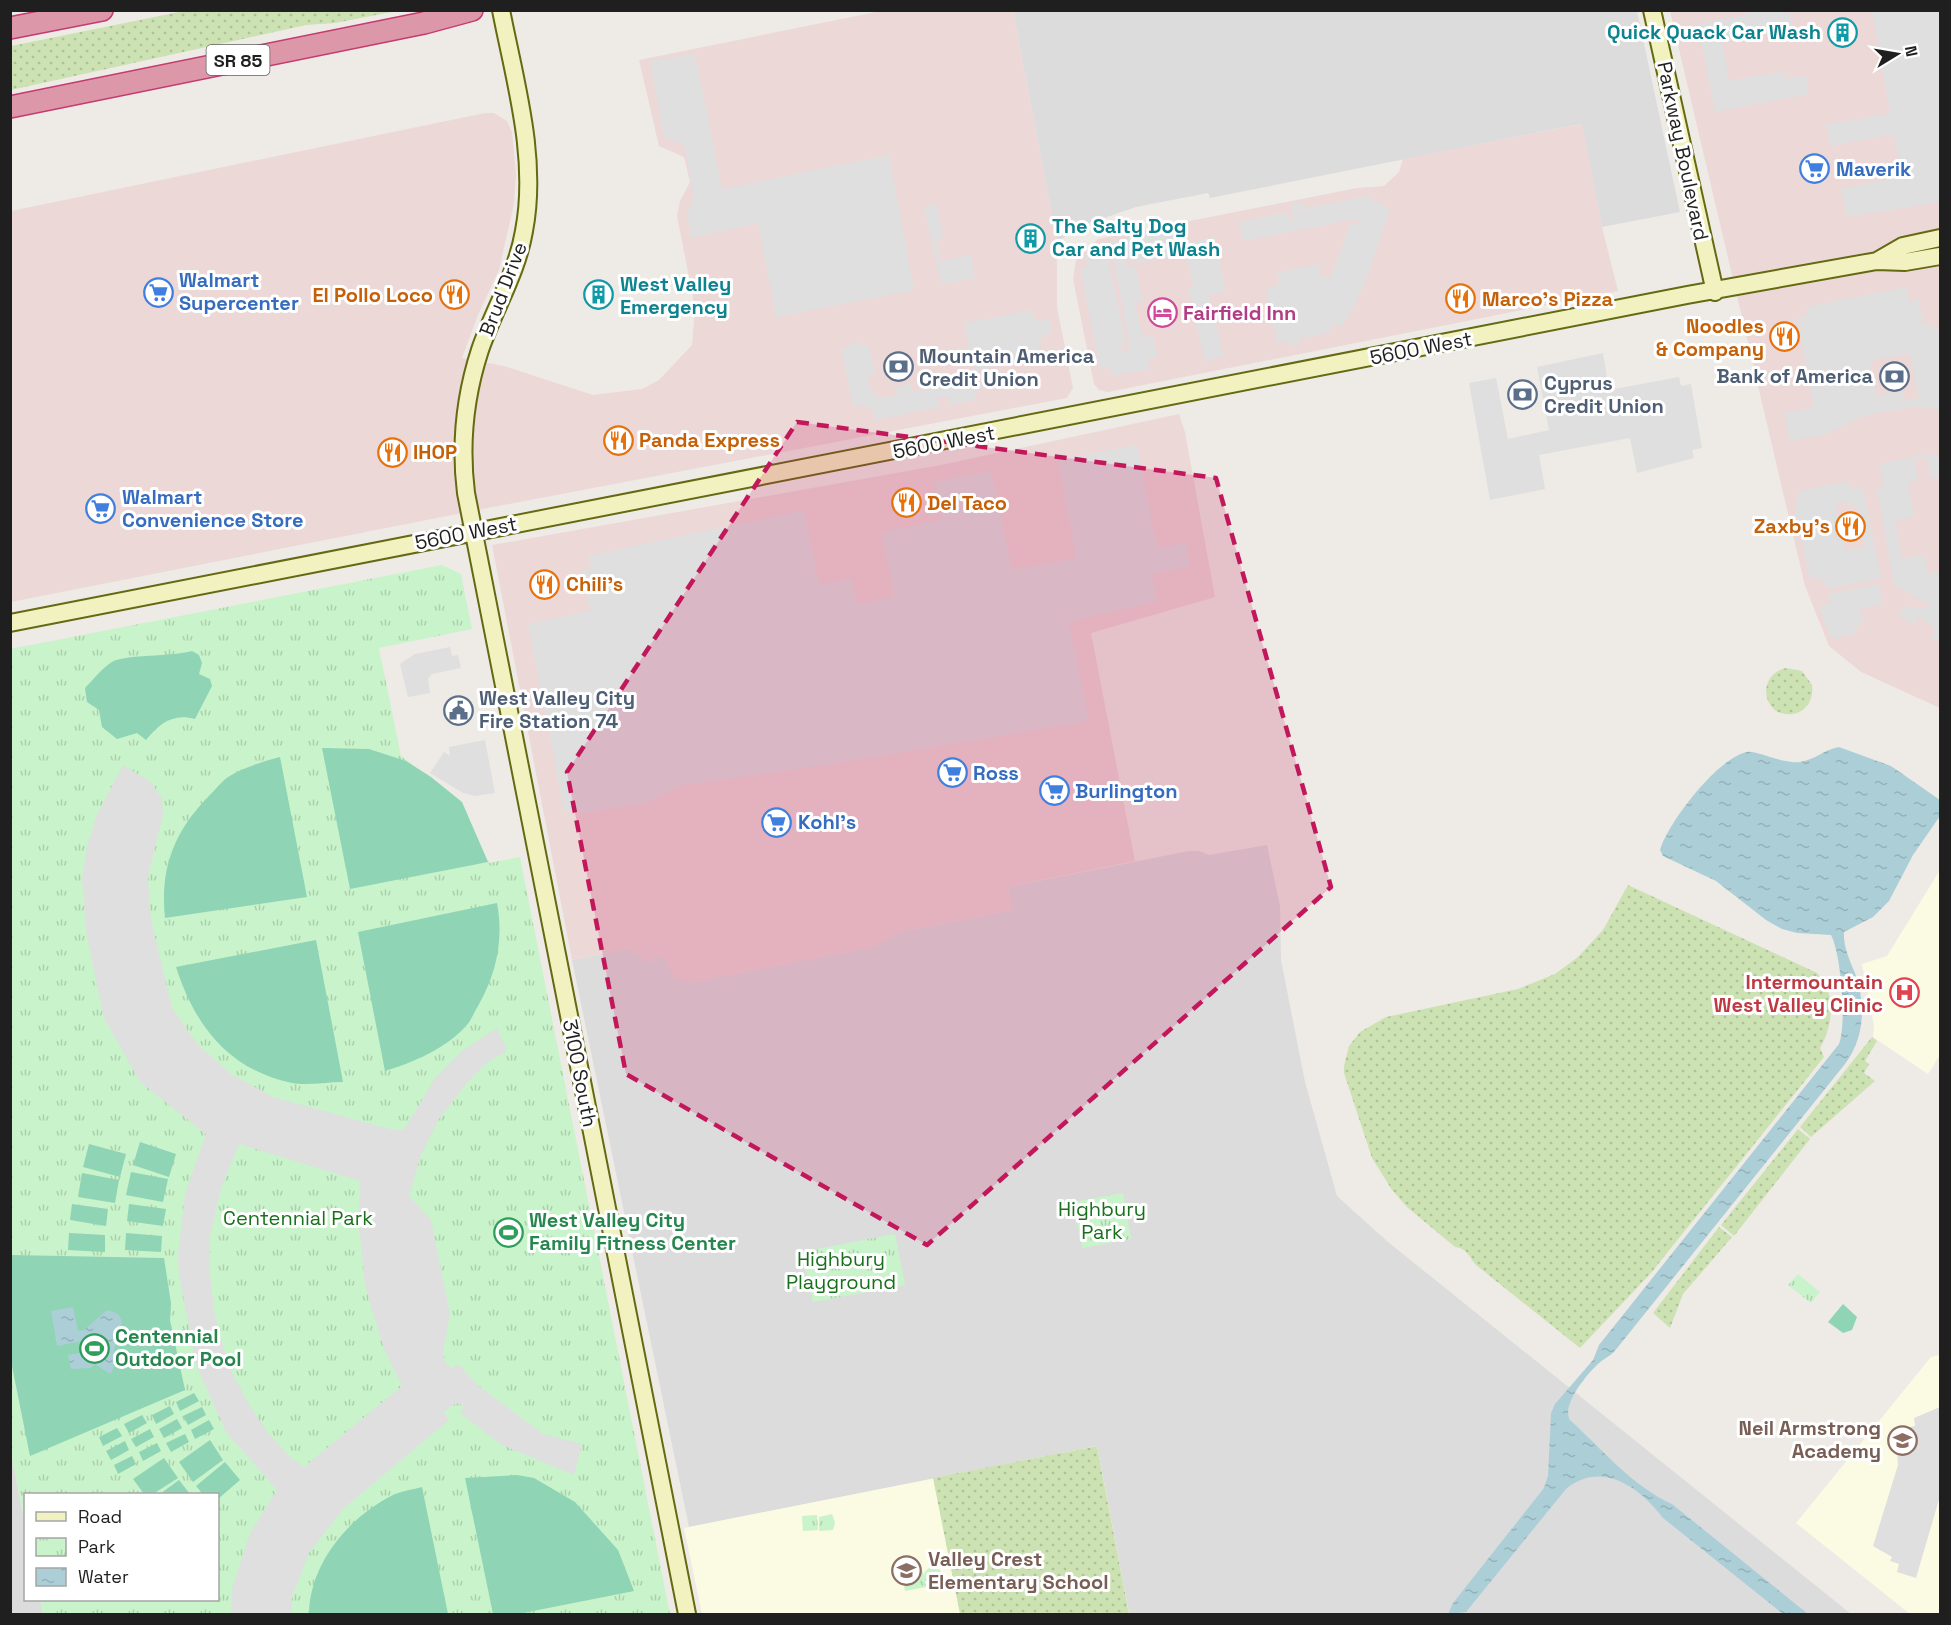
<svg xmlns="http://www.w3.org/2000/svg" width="1951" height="1625" viewBox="0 0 1951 1625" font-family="'Space Grotesk',sans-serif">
  <defs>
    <pattern id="grass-dots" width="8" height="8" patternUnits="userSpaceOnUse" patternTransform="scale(1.5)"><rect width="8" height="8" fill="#cce2b2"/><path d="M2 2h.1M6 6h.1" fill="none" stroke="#afc199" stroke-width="1.8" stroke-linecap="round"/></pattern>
    <pattern id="park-tufts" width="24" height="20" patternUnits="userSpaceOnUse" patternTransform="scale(1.5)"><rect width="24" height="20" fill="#c9f3ca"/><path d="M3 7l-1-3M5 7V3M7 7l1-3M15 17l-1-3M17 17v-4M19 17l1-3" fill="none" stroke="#acd0ad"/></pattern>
    <pattern id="water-ripples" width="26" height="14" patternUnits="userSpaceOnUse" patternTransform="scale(1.5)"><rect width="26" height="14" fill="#accfd7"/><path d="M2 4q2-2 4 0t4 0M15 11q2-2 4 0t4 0" fill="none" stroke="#94b1b8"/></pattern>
  </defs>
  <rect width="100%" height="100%" fill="#eeebe6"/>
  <path fill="#dddcdc" d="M 1013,11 L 1637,11 L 1680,212 L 1602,227 L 1581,124 L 1210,198 L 1208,193 L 1136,207 L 1081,226 L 1057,242 Z
    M 1267,845 L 1280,906 L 1281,960 L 1305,1082 L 1337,1196 L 1388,1242 L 1851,1614 L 1129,1614 L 1097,1446 L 689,1527 L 572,960 L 629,948 L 651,964 L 656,955 L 665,959 L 674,977 L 693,982 L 873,947 L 900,932 L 1013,910 L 1008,887 L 1189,851 L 1199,851 L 1209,855 Z
    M 10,1447 L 25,1525 L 26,1600 L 40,1600 L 43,1614 L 11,1614 Z"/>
  <path fill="#edd8d8" d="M 881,11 L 1013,11 L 1057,242 L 1057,307 L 1073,388 L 1067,398 L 493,507 L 11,602 L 11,211 L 485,113 L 494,113 L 507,121 L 512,132 L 516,174 L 514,204 L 499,270 L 478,315 L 462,358 L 504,366 L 593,395 L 642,389 L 659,380 L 692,345 L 695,308 L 677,216 L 680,201 L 690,182 L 684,157 L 659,146 L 639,60 Z
    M 1670,11 L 1940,11 L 1940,708 L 1861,672 L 1829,646 L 1805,586 Z
    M 1582,124 L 1602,227 L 1618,291 L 1108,392 L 1099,390 L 1094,384 L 1073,279 L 1076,260 L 1098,239 L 1357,188 L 1384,186 L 1399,172 L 1403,159 Z
    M 1179,414 L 1185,432 L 1215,597 L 1091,633 L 1135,861 L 1008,887 L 1013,910 L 900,932 L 873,947 L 693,982 L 674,978 L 665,959 L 656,955 L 651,964 L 629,948 L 572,960 L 492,545 L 941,465 Z"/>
  <path fill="#fbfae3" d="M 1940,870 L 1940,1055 L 1928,1074 L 1873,1037 L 1874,1026 L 1862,964 L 1887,956 Z
    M 1940,1355 L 1940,1614 L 1910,1614 L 1796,1523 L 1931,1357 Z
    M 1097,1446 L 1129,1614 L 702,1614 L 684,1528 Z"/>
  <path fill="url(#grass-dots)" d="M 189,10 L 397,10 L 397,11 L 335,23 L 306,25 L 11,90 L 11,46 Z
    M 1786,668 L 1802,671 L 1812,685 C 1815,707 1796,721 1776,711 C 1759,697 1765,673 1786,668 Z
    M 1628,885 L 1817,973 C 1837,993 1833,1026 1820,1048 L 1824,1057 L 1651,1273 L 1580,1348 L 1476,1265 C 1470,1258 1467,1248 1455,1247 L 1407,1207 L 1392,1190 L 1372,1158 L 1344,1073 L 1344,1066 L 1349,1046 L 1360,1032 L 1386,1017 L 1518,989 L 1555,974 L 1578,957 L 1603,930 Z
    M 1872,1037 L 1877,1041 L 1865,1061 L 1869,1064 L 1864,1073 L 1875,1081 L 1811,1137 L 1800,1127 Z
    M 1798,1129 L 1810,1139 L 1734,1236 L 1721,1225 Z
    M 1719,1227 L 1732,1237 L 1683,1294 L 1670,1328 L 1653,1313 Z
    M 1097,1446 L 1129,1614 L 960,1614 L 933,1478 Z"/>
  <path fill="url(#park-tufts)" d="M 442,565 L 461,574 L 472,629 L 379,648 L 401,756 L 461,802 L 489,863 L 520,857 L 670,1614 L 43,1614 L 40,1600 L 218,1600 L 218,1494 L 26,1494 L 25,1525 L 10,1447 L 10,649 Z
    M 1123,1193 L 1131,1239 L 1082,1248 L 1073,1202 Z
    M 895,1234 L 905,1285 L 813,1302 L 801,1252 Z
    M 1798,1274 L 1820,1292 L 1811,1303 L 1788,1285 Z
    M 832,1514 L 835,1523 L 833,1530 L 819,1531 L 819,1517 Z
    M 817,1515 L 818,1530 L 803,1531 L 802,1516 Z
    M924 1576a9 9 0 1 1 18 0a9 9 0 1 1-18 0Z
    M 923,1571 L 926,1587 L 905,1591 L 902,1574 Z"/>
  <path fill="#8ed4b5" d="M 192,651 L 199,655 L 202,663 L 199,674 L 210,679 L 212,686 L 195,719 C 173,713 160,723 146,740 L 137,733 L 117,739 L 102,727 L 99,710 L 87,702 L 85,688 C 93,680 102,668 112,662 C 126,654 171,657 192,651 Z
    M 322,748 L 369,749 L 406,761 L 431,777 L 462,802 L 488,862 L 350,889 Z
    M 280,757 L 307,897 L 165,918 C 160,868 174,832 208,797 C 215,790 221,782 228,777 C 244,767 262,762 280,757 Z
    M 497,903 C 504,941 496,974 478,1006 C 474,1012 471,1021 466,1026 C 445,1049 414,1062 385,1071 L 358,932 Z
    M 316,940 L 343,1082 C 327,1082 307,1086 292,1083 C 229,1070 195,1026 176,967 Z
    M 140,1142 L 176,1154 L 169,1177 L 133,1165 Z
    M 89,1144 L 126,1154 L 120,1177 L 83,1167 Z
    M 131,1172 L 168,1179 L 163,1202 L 126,1195 Z
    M 82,1173 L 119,1180 L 115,1203 L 78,1197 Z
    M 72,1204 L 108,1209 L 106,1226 L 70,1220 Z
    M 129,1204 L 166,1209 L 163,1226 L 127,1221 Z
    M 69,1233 L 105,1235 L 105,1252 L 68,1250 Z
    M 126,1233 L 162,1236 L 161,1252 L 125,1250 Z
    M 10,1255 L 164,1258 L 171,1303 L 170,1320 L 185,1390 L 30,1456 L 11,1361 Z
    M 1843,1304 L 1857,1317 L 1852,1330 L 1843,1333 L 1828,1322 Z
    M 194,1393 L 199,1401 L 180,1411 L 176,1402 Z
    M 170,1406 L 174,1414 L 156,1424 L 152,1415 Z
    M 202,1407 L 206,1415 L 188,1425 L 183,1416 Z
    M 142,1415 L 147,1423 L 129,1433 L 124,1424 Z
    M 177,1419 L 182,1428 L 164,1438 L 159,1429 Z
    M 209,1420 L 214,1429 L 195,1439 L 191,1430 Z
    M 117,1428 L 122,1436 L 103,1446 L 99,1437 Z
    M 150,1429 L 154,1437 L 136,1447 L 131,1439 Z
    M 185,1434 L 189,1442 L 171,1452 L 166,1443 Z
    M 210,1440 L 223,1460 L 193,1482 L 179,1462 Z
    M 125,1441 L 129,1450 L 111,1460 L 106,1451 Z
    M 157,1443 L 161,1451 L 143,1461 L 139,1452 Z
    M 132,1456 L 136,1464 L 118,1474 L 114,1465 Z
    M 164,1458 L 178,1478 L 153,1494 L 144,1494 L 133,1479 Z
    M 225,1462 L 240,1480 L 218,1499 L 218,1494 L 203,1494 L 196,1486 Z
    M 517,1475 L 534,1478 L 575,1502 L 618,1550 L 634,1591 L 518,1614 L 493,1614 L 465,1478 Z
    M 179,1480 L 190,1494 L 160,1494 Z
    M 422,1487 L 448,1614 L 309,1614 C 310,1564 347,1519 391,1496 C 400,1491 412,1490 422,1487 Z"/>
  <path fill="#dfdfdf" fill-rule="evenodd" d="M 1746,11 L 1789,11 L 1793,27 L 1722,41 L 1729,81 L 1784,71 L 1786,79 L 1806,75 L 1809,94 L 1715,112 L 1698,24 L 1746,15 Z
    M 1872,11 L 1940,11 L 1940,202 L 1847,217 L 1841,189 L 1901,176 L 1894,134 L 1831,146 L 1826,124 L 1890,114 Z
    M 695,54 L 722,189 L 889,155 L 914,290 L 776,317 L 758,223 L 691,238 L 687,214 L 694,197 L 684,145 L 664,138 L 650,61 Z
    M 1366,196 L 1390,209 L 1365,283 L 1349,315 L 1342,327 L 1331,322 L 1332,332 L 1303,338 L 1300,329 L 1301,343 L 1287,346 L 1286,341 L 1277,343 L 1266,289 L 1275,287 L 1279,281 L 1278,272 L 1319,264 L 1321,275 L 1330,278 L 1351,222 L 1360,225 L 1360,222 L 1356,219 L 1243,241 L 1238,222 L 1287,212 L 1289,219 L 1293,220 L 1291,204 L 1303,202 L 1308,217 L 1308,208 Z
    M 937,204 L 943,237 L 936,239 L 940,261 L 971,255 L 975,278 L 941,284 L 924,207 Z
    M 1176,226 L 1178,239 L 1169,248 L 1171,257 L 1132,264 L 1130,258 L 1126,260 L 1128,268 L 1136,267 L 1143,301 L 1135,303 L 1143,337 L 1153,336 L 1158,357 L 1148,359 L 1150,369 L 1112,376 L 1110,368 L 1100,369 L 1080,268 L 1088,266 L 1084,256 L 1099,243 L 1105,242 L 1126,344 L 1118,347 L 1126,352 L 1130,346 L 1110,241 L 1126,239 L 1128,243 L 1128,235 L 1158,229 L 1162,237 L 1162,229 Z
    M 1215,237 L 1226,291 L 1209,295 L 1224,356 L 1205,362 L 1188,289 L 1197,285 L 1193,286 L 1184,244 Z
    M 1907,287 L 1909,301 L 1919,299 L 1923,325 L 1932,323 L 1933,330 L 1940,328 L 1940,411 L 1931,408 L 1915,407 L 1876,413 L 1861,417 L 1827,434 L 1790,441 L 1784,413 L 1814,407 L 1797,317 L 1808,316 L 1806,307 ZM 1910,353 L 1919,398 L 1904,401 L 1902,391 L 1876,396 L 1870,361 Z
    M 1032,310 L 1034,319 L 1040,321 L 1049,319 L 1052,333 L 1043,335 L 1038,351 L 1040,359 L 1021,363 L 1019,356 L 990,361 L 991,368 L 978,371 L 982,390 L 974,391 L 976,400 L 950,405 L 949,397 L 937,398 L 939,407 L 875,420 L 873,410 L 860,405 L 853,407 L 841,349 L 849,347 L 849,344 L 860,342 L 861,346 L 869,345 L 875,374 L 868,376 L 868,385 L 879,397 L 890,397 L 896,395 L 895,387 L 911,384 L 913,392 L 964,382 L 963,374 L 974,372 L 964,323 Z
    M 1603,353 L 1609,390 L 1679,377 L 1681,386 L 1691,384 L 1702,448 L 1692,450 L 1694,458 L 1637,473 L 1630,438 L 1539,455 L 1545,489 L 1490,500 L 1469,383 L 1496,378 L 1508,439 L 1549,430 L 1537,367 Z
    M 1137,445 L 1157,548 L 1186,543 L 1190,567 L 1152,574 L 1157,601 L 1069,622 L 1089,721 L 838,763 L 681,786 L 647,803 L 584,813 L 564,811 L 528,624 L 590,611 L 582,571 L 591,569 L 588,556 L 804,510 L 819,584 L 852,578 L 857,604 L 894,597 L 882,532 L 941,520 L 934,482 L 991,471 L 1012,570 L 1076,558 L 1058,460 Z
    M 1927,454 L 1940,457 L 1940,477 L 1931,479 L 1927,458 L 1914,460 L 1918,480 L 1908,482 L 1914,517 L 1895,521 L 1902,559 L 1924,555 L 1928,574 L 1940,571 L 1940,643 L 1931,637 L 1935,629 L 1919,617 L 1913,625 L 1899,615 L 1904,607 L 1932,607 L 1894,585 L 1877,489 L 1883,483 L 1880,464 Z
    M 1847,482 L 1853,489 L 1863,487 L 1881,578 L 1830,589 L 1819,577 L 1810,579 L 1795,510 L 1798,491 ZM 1845,501 L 1847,506 L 1854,504 L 1856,509 L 1859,509 L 1865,547 L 1845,550 L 1836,504 Z
    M 1879,584 L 1883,604 L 1862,608 L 1859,611 L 1865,617 L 1851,637 L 1844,633 L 1839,640 L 1829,634 L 1819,607 L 1830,603 L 1828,594 Z
    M 450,647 L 452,656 L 458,655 L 461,668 L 432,674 L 428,679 L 430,693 L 408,697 L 400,664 L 415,654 Z
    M 485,740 L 495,793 L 475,796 L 463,793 L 430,773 L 444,752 L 450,756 L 449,747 Z
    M 123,765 L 151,782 L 162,799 L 163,814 L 148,878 L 151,920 L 172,1008 L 198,1045 L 231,1074 L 273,1097 L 393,1130 L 404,1130 L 435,1078 L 462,1051 L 497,1028 L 507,1051 L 486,1063 L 466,1084 L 439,1119 L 421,1155 L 409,1196 L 431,1220 L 450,1314 L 443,1353 L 445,1362 L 451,1368 L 459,1364 L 475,1383 L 543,1434 L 582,1444 L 574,1475 L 502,1445 L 460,1413 L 464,1406 L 456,1403 L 444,1412 L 449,1420 L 344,1508 L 309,1553 L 292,1597 L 291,1614 L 231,1614 L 232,1589 L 250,1533 L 277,1490 L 226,1432 L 197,1367 L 193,1347 L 179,1275 L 178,1256 L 185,1194 L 206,1134 L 140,1082 L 104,1018 L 87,937 L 82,880 L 87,846 L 97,815 ZM 239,1144 L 360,1181 L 359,1224 L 365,1286 L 384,1349 L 402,1386 L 304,1467 L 291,1458 L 268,1433 L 248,1403 L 228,1364 L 215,1316 L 210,1274 L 210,1236 L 221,1188 Z
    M 1940,1407 L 1940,1496 L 1916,1578 L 1897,1572 L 1899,1564 L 1890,1561 L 1892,1557 L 1873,1546 L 1898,1465 L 1897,1451 L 1894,1446 L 1906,1428 L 1915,1426 L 1914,1418 Z"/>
  <path fill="url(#water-ripples)" d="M 1839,747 L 1891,766 L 1940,800 L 1940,816 L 1913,855 L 1889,901 L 1873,917 L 1844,932 C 1843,946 1850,961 1855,973 C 1866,1004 1865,1037 1845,1064 L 1614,1352 C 1609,1357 1603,1359 1598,1364 C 1587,1374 1561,1405 1570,1420 C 1602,1449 1632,1486 1672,1504 L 1808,1614 L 1783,1614 L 1663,1518 C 1639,1487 1602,1460 1566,1489 L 1466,1612 L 1448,1614 L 1453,1603 L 1544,1488 L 1548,1476 L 1551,1413 L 1555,1404 L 1593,1360 L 1599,1345 L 1839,1044 C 1847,1023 1841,954 1831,935 L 1797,933 L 1782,929 L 1766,920 L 1716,881 L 1663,856 L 1660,850 C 1668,823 1717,758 1747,752 C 1756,750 1782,764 1800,762 C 1815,760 1825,749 1839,747 Z
    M 73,1307 L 78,1331 L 84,1330 L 107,1310 C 133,1315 117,1335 114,1350 C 113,1360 116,1366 110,1374 L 95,1364 L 90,1368 L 71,1369 L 68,1355 L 84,1352 L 82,1341 L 57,1346 L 51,1311 Z"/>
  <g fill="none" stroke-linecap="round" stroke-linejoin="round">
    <defs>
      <path id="secondary" d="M 501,10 C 515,82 538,158 524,231 C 517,273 494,309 480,350 C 465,396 460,445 466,493 L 687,1614
        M 1652,10 L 1715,292
        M 1877,261 L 1903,246 L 1940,238
        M 10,623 L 1687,295 L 1877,261 L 1905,262 L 1940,256"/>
      <path id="highway" d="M 10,28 L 102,10
        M 10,107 L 424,23 L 472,10"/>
    </defs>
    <use href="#secondary" stroke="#646912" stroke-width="20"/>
    <use href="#highway" stroke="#c53a71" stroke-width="24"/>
    <use href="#secondary" stroke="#f2f2c1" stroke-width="16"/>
    <use href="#highway" stroke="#dc98a8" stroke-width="21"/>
  </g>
  <path fill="#c2185b" fill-opacity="0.2" stroke="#c2185b" stroke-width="4.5" stroke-dasharray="12 8" stroke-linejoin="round" d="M 797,422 L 1216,478 L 1331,887 L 927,1245 L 626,1074 L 567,772 Z"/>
  <defs>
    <symbol id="building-ring" viewBox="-11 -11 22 22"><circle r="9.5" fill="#fff" stroke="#0f9aa8" stroke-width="1.5"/><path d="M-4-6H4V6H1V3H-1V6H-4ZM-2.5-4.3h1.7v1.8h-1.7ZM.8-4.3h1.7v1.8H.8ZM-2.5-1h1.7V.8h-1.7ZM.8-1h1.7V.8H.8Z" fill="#0f9aa8"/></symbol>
    <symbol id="supermarket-ring" viewBox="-11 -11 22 22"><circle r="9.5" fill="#fff" stroke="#3f7fe0" stroke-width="1.5"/><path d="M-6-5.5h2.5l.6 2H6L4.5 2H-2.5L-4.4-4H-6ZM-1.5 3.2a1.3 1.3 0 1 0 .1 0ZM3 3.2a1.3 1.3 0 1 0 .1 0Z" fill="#3f7fe0"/></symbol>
    <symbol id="restaurant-ring" viewBox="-11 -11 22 22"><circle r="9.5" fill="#fff" stroke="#e8710a" stroke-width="1.5"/><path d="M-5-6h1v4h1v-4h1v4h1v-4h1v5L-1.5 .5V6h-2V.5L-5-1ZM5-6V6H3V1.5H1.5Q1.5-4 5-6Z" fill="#e8710a"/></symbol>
    <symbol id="hotel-ring" viewBox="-11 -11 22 22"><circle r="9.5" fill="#fff" stroke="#d1479c" stroke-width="1.5"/><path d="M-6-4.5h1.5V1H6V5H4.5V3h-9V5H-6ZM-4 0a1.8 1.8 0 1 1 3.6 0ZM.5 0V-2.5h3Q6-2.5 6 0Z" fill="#d1479c"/></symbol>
    <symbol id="bank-ring" viewBox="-11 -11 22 22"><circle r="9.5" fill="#fff" stroke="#5c6f8a" stroke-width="1.5"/><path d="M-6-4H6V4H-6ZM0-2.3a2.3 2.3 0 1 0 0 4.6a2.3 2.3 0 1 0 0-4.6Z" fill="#5c6f8a"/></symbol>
    <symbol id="civic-ring" viewBox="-11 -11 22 22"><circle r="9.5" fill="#fff" stroke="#5c6f8a" stroke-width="1.5"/><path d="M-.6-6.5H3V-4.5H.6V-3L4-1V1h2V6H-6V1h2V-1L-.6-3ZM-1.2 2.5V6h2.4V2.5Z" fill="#5c6f8a"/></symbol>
    <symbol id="hospital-ring" viewBox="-11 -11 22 22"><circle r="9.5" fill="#fff" stroke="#e0444e" stroke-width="1.5"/><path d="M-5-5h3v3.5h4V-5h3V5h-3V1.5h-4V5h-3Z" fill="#e0444e"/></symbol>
    <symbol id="stadium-ring" viewBox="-11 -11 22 22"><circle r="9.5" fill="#fff" stroke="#2e9e5b" stroke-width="1.5"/><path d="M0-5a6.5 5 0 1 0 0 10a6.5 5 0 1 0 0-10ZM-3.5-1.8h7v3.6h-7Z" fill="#2e9e5b"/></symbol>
    <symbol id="school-ring" viewBox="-11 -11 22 22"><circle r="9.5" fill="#fff" stroke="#8d6e63" stroke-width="1.5"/><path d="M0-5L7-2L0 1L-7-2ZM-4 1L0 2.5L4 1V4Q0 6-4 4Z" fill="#8d6e63"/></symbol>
  </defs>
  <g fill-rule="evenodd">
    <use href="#building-ring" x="1826" y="16" width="33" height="33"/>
    <use href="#supermarket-ring" x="1798" y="152" width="33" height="33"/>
    <use href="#building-ring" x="1014" y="222" width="33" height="33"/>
    <use href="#supermarket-ring" x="142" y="276" width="33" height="33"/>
    <use href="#restaurant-ring" x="438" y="278" width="33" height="33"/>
    <use href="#building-ring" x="582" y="278" width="33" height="33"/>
    <use href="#restaurant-ring" x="1444" y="282" width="33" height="33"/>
    <use href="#hotel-ring" x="1146" y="296" width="33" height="33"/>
    <use href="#restaurant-ring" x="1768" y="320" width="33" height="33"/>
    <use href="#bank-ring" x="882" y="350" width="33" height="33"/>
    <use href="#bank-ring" x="1878" y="360" width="33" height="33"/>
    <use href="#bank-ring" x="1506" y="378" width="33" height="33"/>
    <use href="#restaurant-ring" x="602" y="424" width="33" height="33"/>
    <use href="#restaurant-ring" x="376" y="436" width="33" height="33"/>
    <use href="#restaurant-ring" x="890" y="486" width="33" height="33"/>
    <use href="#supermarket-ring" x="84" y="492" width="33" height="33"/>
    <use href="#restaurant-ring" x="1834" y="510" width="33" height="33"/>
    <use href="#restaurant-ring" x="528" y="568" width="33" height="33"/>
    <use href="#civic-ring" x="442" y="694" width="33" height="33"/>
    <use href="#supermarket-ring" x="936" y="756" width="33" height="33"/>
    <use href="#supermarket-ring" x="1038" y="774" width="33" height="33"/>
    <use href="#supermarket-ring" x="760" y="806" width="33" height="33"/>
    <use href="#hospital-ring" x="1888" y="976" width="33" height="33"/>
    <use href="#stadium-ring" x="492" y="1216" width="33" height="33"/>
    <use href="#stadium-ring" x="78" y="1332" width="33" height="33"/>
    <use href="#school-ring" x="1886" y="1424" width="33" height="33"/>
    <use href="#school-ring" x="890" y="1554" width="33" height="33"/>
  </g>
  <g text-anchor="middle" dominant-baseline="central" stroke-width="6" stroke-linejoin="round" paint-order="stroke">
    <rect fill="#fff" stroke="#626262" stroke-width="1.5" x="206.5" y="45" width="63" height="30" rx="4.5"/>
    <g font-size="18" font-weight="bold" fill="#1f1f1f">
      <text x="238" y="60">SR 85</text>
    </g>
    <g font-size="20" font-weight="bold" fill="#0d838f" stroke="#fff" text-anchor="start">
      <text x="1821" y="32" text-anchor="end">Quick Quack Car Wash</text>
      <text x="1052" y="226">The Salty Dog<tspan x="1052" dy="23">Car and Pet Wash</tspan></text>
      <text x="620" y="284">West Valley<tspan x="620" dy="23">Emergency</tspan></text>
    </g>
    <g font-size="20" fill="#1f1f1f" stroke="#fff">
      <text transform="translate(1683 151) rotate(78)">Parkway Boulevard</text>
      <text transform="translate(503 289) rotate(-69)">Brud Drive</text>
      <text transform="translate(1421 348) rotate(-11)">5600 West</text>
      <text transform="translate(944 442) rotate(-11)">5600 West</text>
      <text transform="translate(466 533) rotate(-11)">5600 West</text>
      <text transform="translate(580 1073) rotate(79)">3100 South</text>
    </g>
    <g font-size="20" font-weight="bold" fill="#366cbe" stroke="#fff" text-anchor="start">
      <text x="1836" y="169">Maverik</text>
      <text x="179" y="280">Walmart<tspan x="179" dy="23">Supercenter</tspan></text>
      <text x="122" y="497">Walmart<tspan x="122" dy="23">Convenience Store</tspan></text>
      <text x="973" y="773">Ross</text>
      <text x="1075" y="791">Burlington</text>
      <text x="798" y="822">Kohl's</text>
    </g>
    <g font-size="20" font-weight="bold" fill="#c56008" stroke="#fff" text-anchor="start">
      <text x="433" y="295" text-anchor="end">El Pollo Loco</text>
      <text x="1482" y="299">Marco's Pizza</text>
      <text x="1764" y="326" text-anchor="end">Noodles<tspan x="1764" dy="23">&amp; Company</tspan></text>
      <text x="639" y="440">Panda Express</text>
      <text x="413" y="452">IHOP</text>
      <text x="927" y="503">Del Taco</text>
      <text x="1830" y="526" text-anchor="end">Zaxby's</text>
      <text x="566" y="584">Chili's</text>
    </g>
    <g font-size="20" font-weight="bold" fill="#b23c85" stroke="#fff" text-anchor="start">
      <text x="1183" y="313">Fairfield Inn</text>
    </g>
    <g font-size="20" font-weight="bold" fill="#4e5e75" stroke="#fff" text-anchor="start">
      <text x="919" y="356">Mountain America<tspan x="919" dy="23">Credit Union</tspan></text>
      <text x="1873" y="376" text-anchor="end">Bank of America</text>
      <text x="1544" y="383">Cyprus<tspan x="1544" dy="23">Credit Union</tspan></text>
      <text x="479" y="698">West Valley City<tspan x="479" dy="23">Fire Station 74</tspan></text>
    </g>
    <g font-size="20" font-weight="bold" fill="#be3a42" stroke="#fff" text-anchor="end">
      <text x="1883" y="982">Intermountain<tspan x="1883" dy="23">West Valley Clinic</tspan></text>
    </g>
    <g font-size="20" fill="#19701c" stroke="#fff">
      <text x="1102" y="1209">Highbury<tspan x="1102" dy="23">Park</tspan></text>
      <text x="298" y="1218">Centennial Park</text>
      <text x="841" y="1259">Highbury<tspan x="841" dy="23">Playground</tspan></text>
    </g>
    <g font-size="20" font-weight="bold" fill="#27864d" stroke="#fff" text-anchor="start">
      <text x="529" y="1220">West Valley City<tspan x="529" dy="23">Family Fitness Center</tspan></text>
      <text x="115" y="1336">Centennial<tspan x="115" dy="23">Outdoor Pool</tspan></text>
    </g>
    <g font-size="20" font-weight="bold" fill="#785e54" stroke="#fff" text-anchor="end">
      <text x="1881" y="1428">Neil Armstrong<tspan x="1881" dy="23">Academy</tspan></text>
      <text x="928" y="1559" text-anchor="start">Valley Crest<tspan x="928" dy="23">Elementary School</tspan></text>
    </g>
  </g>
  <rect width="1951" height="1625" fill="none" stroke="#1f1f1f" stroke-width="24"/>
  <rect x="24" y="1493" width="195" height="108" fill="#ffffff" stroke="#a5a5a5" stroke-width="1.5"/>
  <rect x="36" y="1512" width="30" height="9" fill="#f2f2c1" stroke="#a5a5a5" stroke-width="1.5"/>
  <text x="78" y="1523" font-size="18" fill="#1f1f1f">Road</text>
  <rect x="36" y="1538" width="30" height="18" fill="url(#park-tufts)" stroke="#a5a5a5" stroke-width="1.5"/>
  <text x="78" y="1553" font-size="18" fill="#1f1f1f">Park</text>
  <rect x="36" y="1568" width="30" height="18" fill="url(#water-ripples)" stroke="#a5a5a5" stroke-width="1.5"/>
  <text x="78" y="1583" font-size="18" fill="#1f1f1f">Water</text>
  <g transform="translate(1897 54) rotate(79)" stroke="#ffffff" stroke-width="4.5" paint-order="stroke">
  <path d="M0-4.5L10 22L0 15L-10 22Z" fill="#1f1f1f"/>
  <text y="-9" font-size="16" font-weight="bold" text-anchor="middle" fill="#1f1f1f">N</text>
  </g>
</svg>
